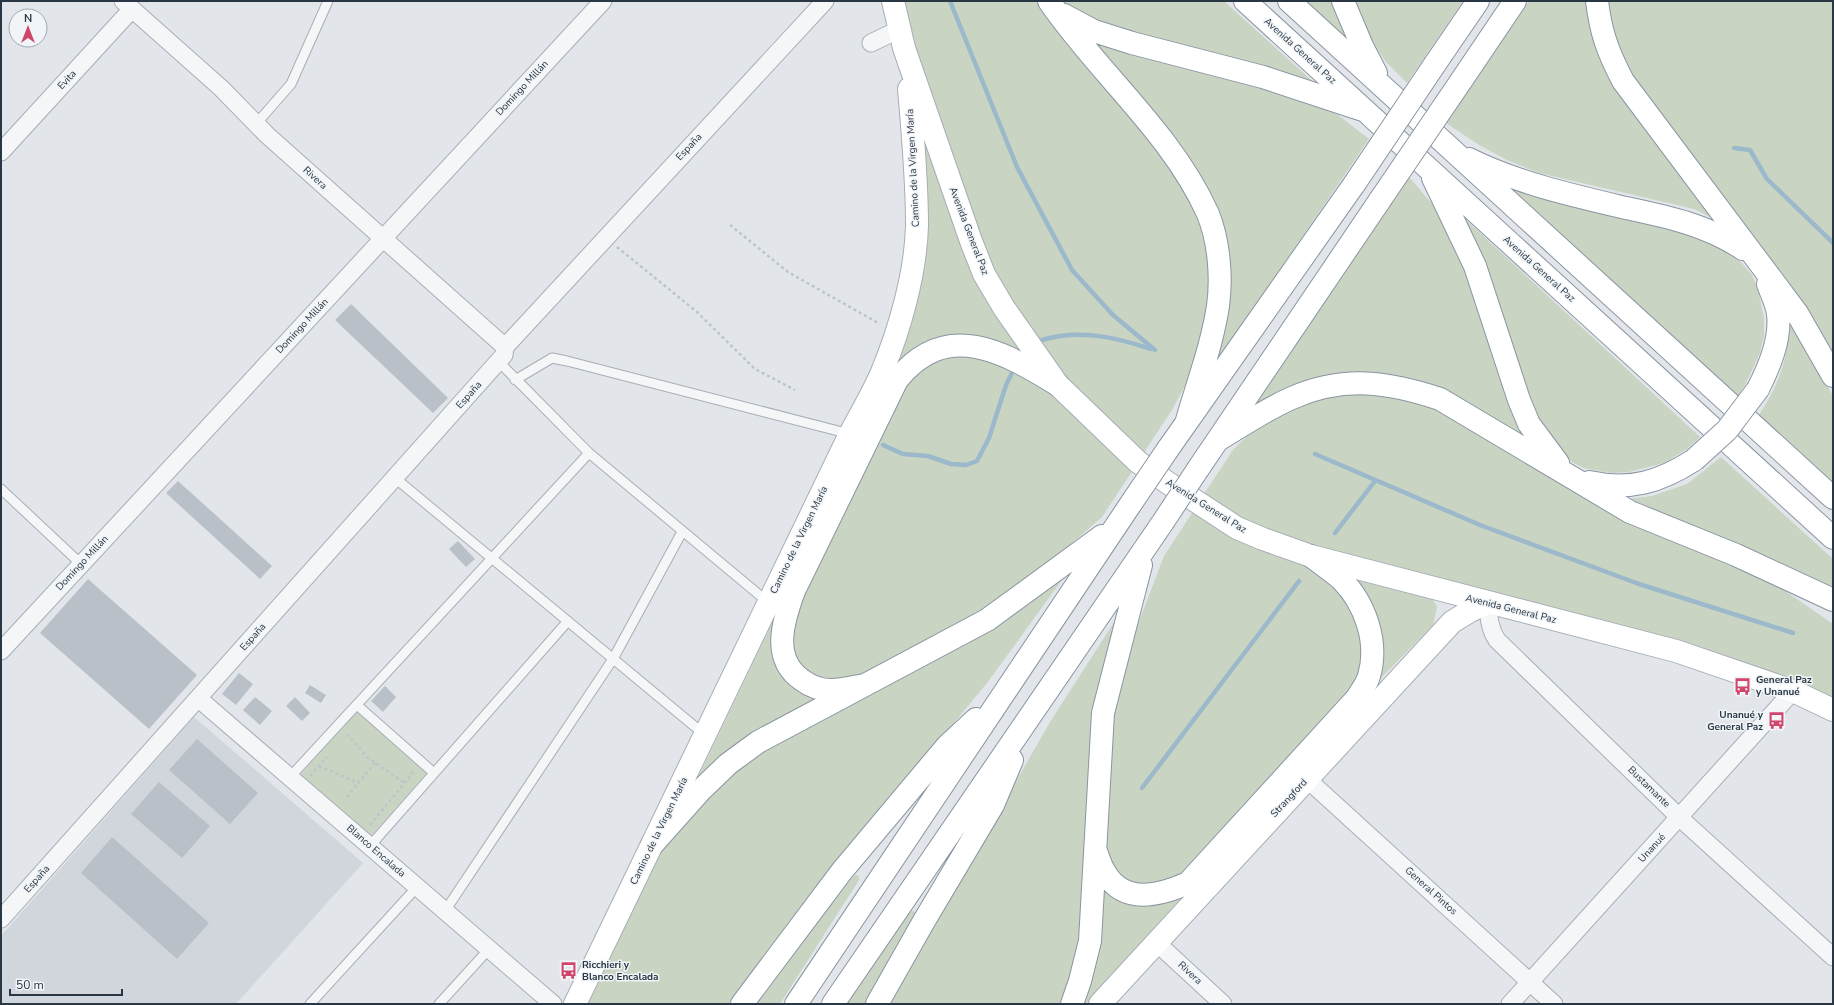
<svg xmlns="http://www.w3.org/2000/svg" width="1834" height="1005" viewBox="0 0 1834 1005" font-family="'Nunito Sans',sans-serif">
  <rect width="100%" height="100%" fill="#e2e6ea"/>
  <path fill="#d0d6dc" d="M 194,717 L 363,863 L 236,1004 L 1,1004 L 1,936 Z"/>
  <path fill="#c9d4c2" d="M 903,1 L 1037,1 L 1045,16 L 1162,154 L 1200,218 L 1207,244 L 1211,305 L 1188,380 L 1172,410 L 1143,454 L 1066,379 L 1012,302 L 994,270 L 979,237 L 915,47 Z
    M 1062,1 L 1224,1 L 1319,87 L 1097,24 L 1066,5 Z
    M 1304,1 L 1335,1 L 1356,49 Z
    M 1351,1 L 1463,1 L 1407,83 L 1386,62 L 1365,32 Z
    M 1529,1 L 1587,1 L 1720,222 L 1694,209 L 1539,173 L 1507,160 L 1479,145 L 1446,123 Z
    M 1605,1 L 1832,1 L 1833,356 L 1800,298 L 1629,76 L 1606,13 Z
    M 1086,36 L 1303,99 L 1338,115 L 1369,139 L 1206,378 L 1222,236 Z
    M 920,125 L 995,314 L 1021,352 C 968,338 939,320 894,365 Z
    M 1409,177 L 1439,212 L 1450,230 L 1533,444 L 1403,378 L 1252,409 Z
    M 1501,181 L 1682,229 L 1733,253 L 1752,275 L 1758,289 L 1764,318 L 1764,336 L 1760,353 L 1746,383 L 1736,399 Z
    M 1465,219 L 1700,437 L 1687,449 L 1664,463 L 1629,472 L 1612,473 L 1583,468 L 1570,461 L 1557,450 L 1530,405 Z
    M 1790,320 L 1833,396 L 1833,488 L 1757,418 C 1779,385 1788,360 1790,320 Z
    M 982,355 L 1051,392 L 1133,470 L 1102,517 L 1018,590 L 982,614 L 860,678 L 831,681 L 812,679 L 797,667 L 790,631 L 793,615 L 904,385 L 916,371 L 942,356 Z
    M 1349,391 L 1427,402 L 1768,579 L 1833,624 L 1833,701 L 1314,547 L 1244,520 L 1204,494 L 1233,450 L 1249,434 L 1296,405 Z
    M 1721,457 L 1833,559 L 1833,591 L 1627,499 L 1652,496 L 1687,484 Z
    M 1194,510 L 1307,564 L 1333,584 L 1354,611 L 1363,651 L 1361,674 L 1351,692 L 1184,875 L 1155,887 L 1125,881 L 1113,869 L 1106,852 L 1105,831 L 1111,713 L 1120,671 L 1164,556 Z
    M 1075,562 L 987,683 L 835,866 L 731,1004 L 588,1004 L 661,847 L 732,770 Z
    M 1351,576 L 1427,596 L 1433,600 L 1437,607 L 1433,625 L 1379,680 L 1382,652 Z
    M 1129,599 L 1083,939 L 1065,1004 L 889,1004 L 1050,722 Z
    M 777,613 C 770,664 771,682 822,700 L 694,786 Z
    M 356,711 L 427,773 L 371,836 L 300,775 Z
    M 857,875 L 859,876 L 859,880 L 780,1004 L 754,1004 L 854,876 Z
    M 1101,884 C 1133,906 1144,914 1182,897 L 1086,1004 L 1080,1004 Z
    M 912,911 L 915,912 L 914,916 L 866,1004 L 847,1004 L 909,912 Z"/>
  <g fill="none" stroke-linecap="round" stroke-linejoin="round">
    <path stroke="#9cb9cb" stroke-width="4.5" d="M 950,1 L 1017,167 L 1072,270 L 1113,315 L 1155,350
      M 1734,148 L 1750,150 L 1767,179 L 1833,243
      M 1042,340 C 1079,329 1115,337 1151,349
      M 883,445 L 903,454 L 928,456 L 951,464 L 966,465 L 977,461 L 989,438 L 1006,385 L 1013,371
      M 1315,454 L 1480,525 L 1639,584 L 1793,633
      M 1335,533 L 1375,481
      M 1142,788 L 1299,581"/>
  </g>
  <path fill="#b9c0c8" d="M 351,304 L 448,398 L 433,413 L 335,320 Z
    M 178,481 L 272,566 L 260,579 L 166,493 Z
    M 458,541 L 475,559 L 466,567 L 449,549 Z
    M 88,579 L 197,675 L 149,729 L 40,633 Z
    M 239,673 L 253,684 L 236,705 L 222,694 Z
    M 310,685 L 326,695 L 321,703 L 305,693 Z
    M 385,686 L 396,697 L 383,712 L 371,701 Z
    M 255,697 L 272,711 L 260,725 L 243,710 Z
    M 295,697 L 310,713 L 302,721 L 286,706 Z
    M 197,739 L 258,793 L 230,824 L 169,770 Z
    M 159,782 L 210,826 L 182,858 L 131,814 Z
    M 112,837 L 209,923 L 177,959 L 81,873 Z"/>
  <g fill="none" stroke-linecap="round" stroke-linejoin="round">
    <defs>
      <path id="lane" d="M 256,124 L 291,84 L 328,1
        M 499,362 L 589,453 L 769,603
        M 515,380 L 552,358 L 567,361 L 850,434
        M 395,478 L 705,735
        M 1,489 L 81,564
        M 357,705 L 434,773
        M 290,777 L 589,453
        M 370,846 L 568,621
        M 445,911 L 613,659 L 682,532
        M 310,1004 L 417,887
        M 439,1004 L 489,949"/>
      <path id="street" d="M 871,43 L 900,29
        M 1,152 L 132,9
        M 505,347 L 825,1
        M 1488,603 C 1489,617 1489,628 1497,640 L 1680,818 L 1833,957
        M 1,651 L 603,1
        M 199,699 L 553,1004
        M 1307,779 L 1554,1004
        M 1,919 L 504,355 L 505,347 L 267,135 L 221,88 L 123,1
        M 1157,943 L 1223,1004
        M 1510,1004 L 1793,691"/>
      <path id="secondary" d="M 893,1 L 904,48 L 971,241 L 984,274 L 1004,308 L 1058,385 L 1138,462 L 1168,483 L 1237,528 L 1263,539 L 1311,556 L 1676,651 L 1793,691 L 1833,710
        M 575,1004 L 850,434 C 861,413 873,393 882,372 C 900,329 916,272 917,225 C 917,180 913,134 909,89
        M 1100,1004 L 1452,622 L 1470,611 L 1488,603"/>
      <path id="highway" d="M 1049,1 C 1098,73 1172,133 1208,214 C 1219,241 1222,277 1218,306 C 1212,345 1198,382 1187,420
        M 1245,1 L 1833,538
        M 1289,1 L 1833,498
        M 1343,1 L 1362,46 L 1376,73
        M 1597,1 C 1601,34 1608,52 1623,81 L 1797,313 L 1833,376
        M 1064,15 L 1094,31 L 1132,43 L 1263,77 L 1360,109
        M 1435,64 L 1478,1
        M 1461,81 L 1515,1
        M 1469,159 C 1517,183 1575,196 1626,208 C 1668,217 1707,225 1743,249
        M 1433,178 L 1475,266 L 1519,400 L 1529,424 L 1558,463
        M 1758,389 C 1769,367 1781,340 1778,314 C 1777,304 1771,293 1768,284
        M 1218,440 C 1242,426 1266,409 1292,398 C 1344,375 1389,382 1440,399 L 1630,512 L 1736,555 L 1833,600
        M 1168,449 L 1355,183
        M 1198,469 L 1380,200
        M 1589,482 C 1630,491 1660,482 1694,460
        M 864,685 C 853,687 841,690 831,690 C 821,690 810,686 802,680 C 771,659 783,621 794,591 L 897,380 C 946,318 1004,352 1058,385
        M 652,845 L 701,790 L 728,764 L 758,742 L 987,620 L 1102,536
        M 1096,851 C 1099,859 1101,867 1106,874 C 1125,905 1161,895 1188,883 L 1357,698 C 1361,691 1367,684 1369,676 C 1379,642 1365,603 1341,579 C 1332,571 1321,564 1311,556
        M 742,1004 L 842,871 L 947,746 L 976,719
        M 796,1004 L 1132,502
        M 833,1004 L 1163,522
        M 877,1004 L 924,921 L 993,805 L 1012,760
        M 1072,1004 L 1080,981 L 1090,941 L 1103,713 L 1141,565"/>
    </defs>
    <use href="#lane" stroke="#a7aeb5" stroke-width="11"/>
    <use href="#street" stroke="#a7aeb5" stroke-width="19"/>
    <use href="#secondary" stroke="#a7aeb5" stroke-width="24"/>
    <use href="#highway" stroke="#8995a1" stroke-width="24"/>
    <path stroke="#bfc4c9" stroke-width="2.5" stroke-dasharray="3 3" stroke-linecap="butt" d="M 730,225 L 788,272 L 880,324
      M 617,247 L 697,312 L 755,369 L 795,390
      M 347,734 L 368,758 L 405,783
      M 319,766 L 358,783 L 375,763
      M 310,776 L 327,757
      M 347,797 L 358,783
      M 370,825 L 412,774 L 413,770"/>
    <use href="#lane" stroke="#f4f6f8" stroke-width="9"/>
    <use href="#street" stroke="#f4f6f8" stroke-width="17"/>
    <use href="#secondary" stroke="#fff" stroke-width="22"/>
    <use href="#highway" stroke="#fff" stroke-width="22"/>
    <defs>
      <path id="highway-bridge" d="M 1355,183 L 1435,64
        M 1380,200 L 1461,81
        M 1694,460 L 1727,430 L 1758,389
        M 1132,502 L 1168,449
        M 1163,522 L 1198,469"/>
    </defs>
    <use href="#highway-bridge" stroke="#8995a1" stroke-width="24" stroke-linecap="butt"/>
    <use href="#highway-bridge" stroke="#fff" stroke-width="22"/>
  </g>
  <defs>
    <symbol id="bus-bare" viewBox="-9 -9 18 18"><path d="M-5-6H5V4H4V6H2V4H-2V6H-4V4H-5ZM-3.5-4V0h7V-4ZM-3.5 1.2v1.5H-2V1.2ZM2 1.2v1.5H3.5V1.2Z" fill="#d1456c" stroke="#f1f5f8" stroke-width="2.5" paint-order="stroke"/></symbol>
  </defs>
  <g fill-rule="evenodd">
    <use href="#bus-bare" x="1730" y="674" width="25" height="25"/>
    <use href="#bus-bare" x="1764" y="708" width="25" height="25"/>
    <use href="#bus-bare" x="556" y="958" width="25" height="25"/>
  </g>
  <g text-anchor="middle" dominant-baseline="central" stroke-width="3" stroke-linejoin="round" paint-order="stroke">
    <g font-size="10" fill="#293643" stroke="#f1f5f8">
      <text transform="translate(1300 51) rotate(42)">Avenida General Paz</text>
      <text transform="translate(67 80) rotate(-47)">Evita</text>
      <text transform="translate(522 88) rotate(-47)">Domingo Millán</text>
      <text transform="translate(689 147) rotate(-47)">España</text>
      <text transform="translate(913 168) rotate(-93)">Camino de la Virgen María</text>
      <text transform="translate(315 178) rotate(42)">Rivera</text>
      <text transform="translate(969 231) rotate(69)">Avenida General Paz</text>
      <text transform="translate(1539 269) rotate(42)">Avenida General Paz</text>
      <text transform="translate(302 326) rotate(-47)">Domingo Millán</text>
      <text transform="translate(469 395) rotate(-48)">España</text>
      <text transform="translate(1206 506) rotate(32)">Avenida General Paz</text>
      <text transform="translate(799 540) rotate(-64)">Camino de la Virgen María</text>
      <text transform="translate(82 563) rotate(-47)">Domingo Millán</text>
      <text transform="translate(1511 609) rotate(14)">Avenida General Paz</text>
      <text transform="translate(253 637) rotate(-48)">España</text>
      <text transform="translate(1649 787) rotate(44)">Bustamante</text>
      <text transform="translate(1289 798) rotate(-47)">Strangford</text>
      <text transform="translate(659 831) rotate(-64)">Camino de la Virgen María</text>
      <text transform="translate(1652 848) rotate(-48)">Unanué</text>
      <text transform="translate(376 851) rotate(41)">Blanco Encalada</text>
      <text transform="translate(37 879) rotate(-48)">España</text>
      <text transform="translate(1431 891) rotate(42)">General Pintos</text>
      <text transform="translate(1190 973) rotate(43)">Rivera</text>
    </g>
    <g font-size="10" font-weight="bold" fill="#293643" stroke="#f1f5f8" text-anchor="start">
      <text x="1756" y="680">General Paz<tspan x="1756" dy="12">y Unanué</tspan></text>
      <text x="1763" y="715" text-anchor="end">Unanué y<tspan x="1763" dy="12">General Paz</tspan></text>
      <text x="582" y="965">Ricchieri y<tspan x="582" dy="12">Blanco Encalada</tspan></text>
    </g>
  </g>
  <rect width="1834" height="1005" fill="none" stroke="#293643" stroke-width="4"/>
  <g transform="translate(28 28)"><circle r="19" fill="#f1f5f8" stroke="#a1a9b0"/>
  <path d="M0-3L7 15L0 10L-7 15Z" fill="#d1456c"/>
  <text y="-6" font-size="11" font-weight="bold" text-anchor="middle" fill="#293643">N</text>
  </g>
  <path d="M10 989v6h112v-6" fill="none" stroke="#293643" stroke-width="2"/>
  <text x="16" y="989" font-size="12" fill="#293643" stroke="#f1f5f8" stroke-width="3" paint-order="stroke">50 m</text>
</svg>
